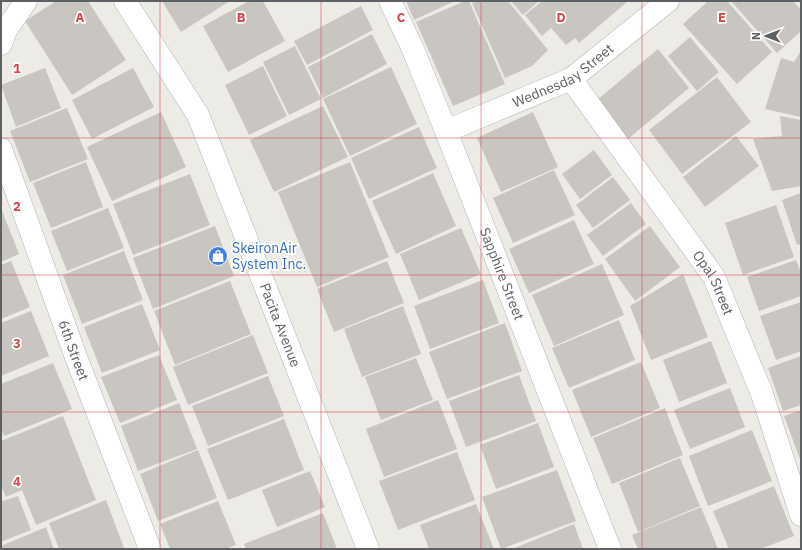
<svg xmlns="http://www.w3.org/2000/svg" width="802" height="550" viewBox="0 0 802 550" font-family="'IBM Plex Sans',sans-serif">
  <rect width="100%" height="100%" fill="#edebe5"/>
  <path fill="#c9c6c2" d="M 56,1 L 88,1 L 126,60 L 72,95 L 25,21 Z
    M 162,1 L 230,1 L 181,32 Z
    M 249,1 L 263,1 L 285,41 L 228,72 L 203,26 Z
    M 406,1 L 455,1 L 414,20 Z
    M 465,1 L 469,1 L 505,84 L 453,106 L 416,22 Z
    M 477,1 L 508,1 L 548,50 L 532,66 L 505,78 L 472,3 Z
    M 511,1 L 539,1 L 523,15 Z
    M 542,1 L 627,1 L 627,2 L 579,43 L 575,38 L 566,45 L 551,28 L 542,36 L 525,15 Z
    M 708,1 L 727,1 L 772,52 L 737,84 L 683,24 Z
    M 731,1 L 793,1 L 801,10 L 801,31 L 777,53 Z
    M 361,6 L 373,30 L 307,65 L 294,41 Z
    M 372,34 L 387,64 L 323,98 L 308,67 Z
    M 690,37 L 719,72 L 697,91 L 668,56 Z
    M 295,46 L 321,99 L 289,115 L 263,62 Z
    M 658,49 L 689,88 L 628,139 L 597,100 Z
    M 801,51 L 801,117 L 765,109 L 781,58 L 794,62 Z
    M 263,66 L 287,116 L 249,135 L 225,85 Z
    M 391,67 L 417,124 L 350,156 L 323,99 Z
    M 45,68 L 61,108 L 16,127 L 1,85 Z
    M 133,68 L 154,107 L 92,139 L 72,100 Z
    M 717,77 L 751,122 L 682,174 L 649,130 Z
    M 323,106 L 348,157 L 274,192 L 250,140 Z
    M 67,108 L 88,159 L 30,182 L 10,131 Z
    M 161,112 L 186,167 L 112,201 L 87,147 Z
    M 533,112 L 558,167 L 501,192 L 477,138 Z
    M 780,116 L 801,120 L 801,186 L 772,191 L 753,139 L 782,136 Z
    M 419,127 L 437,168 L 369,199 L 351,158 Z
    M 736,136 L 759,166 L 705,207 L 683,177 Z
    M 594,150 L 612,175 L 580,199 L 562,174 Z
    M 86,162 L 103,207 L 51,228 L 33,183 Z
    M 350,162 L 389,257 L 317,287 L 278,192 Z
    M 554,170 L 575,215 L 513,243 L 493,198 Z
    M 433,173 L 456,226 L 396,254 L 372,201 Z
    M 190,174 L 210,225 L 133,255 L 113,204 Z
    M 613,177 L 630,200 L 593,228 L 576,205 Z
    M 801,193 L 801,244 L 797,245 L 782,200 Z
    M 631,203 L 646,224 L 603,256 L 587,235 Z
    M 776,205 L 794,257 L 743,275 L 725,223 Z
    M 1,208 L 19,254 L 1,262 Z
    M 108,208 L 124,248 L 67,271 L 51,231 Z
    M 574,220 L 594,264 L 529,293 L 509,249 Z
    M 215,226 L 234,276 L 153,309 L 133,258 Z
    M 650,226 L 680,267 L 635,301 L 605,259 Z
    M 461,228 L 481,274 L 419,300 L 400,254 Z
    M 124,251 L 143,300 L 82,324 L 63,275 Z
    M 796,260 L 801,273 L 801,296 L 759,311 L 747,277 Z
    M 11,261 L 30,307 L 1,319 L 1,265 Z
    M 387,261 L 404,303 L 334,332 L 317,289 Z
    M 602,264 L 624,315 L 554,346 L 532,295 Z
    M 683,274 L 708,337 L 651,360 L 630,306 Z
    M 483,280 L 499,323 L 430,349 L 414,306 Z
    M 230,281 L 251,334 L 175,365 L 154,311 Z
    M 801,302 L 801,351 L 776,360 L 760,316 Z
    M 142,304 L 160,350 L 102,373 L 84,327 Z
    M 403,306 L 421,354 L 362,377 L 344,329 Z
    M 31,311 L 49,356 L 1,376 L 1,323 Z
    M 619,320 L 635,360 L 569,388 L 552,348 Z
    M 505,323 L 522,371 L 447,399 L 429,352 Z
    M 253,335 L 268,373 L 188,405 L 173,367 Z
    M 711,341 L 727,383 L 679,402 L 663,360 Z
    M 159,355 L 177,400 L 120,423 L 101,377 Z
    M 801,356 L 801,405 L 783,411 L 768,368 Z
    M 416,358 L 433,400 L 381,420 L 365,377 Z
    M 641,362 L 660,408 L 591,437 L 572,390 Z
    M 53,363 L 72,409 L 4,436 L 1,429 L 1,384 Z
    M 519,375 L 536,421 L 466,447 L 449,401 Z
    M 268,376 L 284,416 L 208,446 L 192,406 Z
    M 730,388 L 745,427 L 690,449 L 674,410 Z
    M 438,400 L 457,449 L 384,477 L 366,429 Z
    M 179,403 L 197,449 L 138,471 L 121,426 Z
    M 665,408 L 683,455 L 612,484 L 593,438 Z
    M 801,410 L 801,462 L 784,416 Z
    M 63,416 L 96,500 L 36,525 L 22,490 L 6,497 L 1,486 L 1,441 Z
    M 284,419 L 304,470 L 228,500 L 207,449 Z
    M 538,423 L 554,467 L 496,489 L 480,445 Z
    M 752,430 L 772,481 L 708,506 L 689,456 Z
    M 198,450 L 217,498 L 158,521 L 140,474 Z
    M 457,452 L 475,500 L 398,530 L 379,481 Z
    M 680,458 L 700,506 L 638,532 L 619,483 Z
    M 557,470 L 576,521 L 501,549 L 482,497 Z
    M 310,471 L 325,507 L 277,527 L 262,490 Z
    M 774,486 L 794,536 L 761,549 L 729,549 L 713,511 Z
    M 18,496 L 31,530 L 1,542 L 1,497 L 3,501 Z
    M 106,500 L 124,548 L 59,549 L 49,523 Z
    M 218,501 L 236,545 L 225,549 L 170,549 L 160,524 Z
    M 476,504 L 494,549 L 429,549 L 420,525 Z
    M 701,507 L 718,549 L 638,549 L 632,535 Z
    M 323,513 L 337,549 L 246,549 L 244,544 Z
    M 574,524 L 583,549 L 512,549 Z
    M 46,527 L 54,549 L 1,549 L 1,546 Z"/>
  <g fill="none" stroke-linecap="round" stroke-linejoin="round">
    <defs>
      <g id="street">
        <path id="s1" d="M 390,1 L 412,47 L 446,131 L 610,549"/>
        <path d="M 1,44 L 6,30 L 26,1"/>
        <path id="s2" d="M 571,79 L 714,277 L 762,394 L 801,515"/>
        <path id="s3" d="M 446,131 L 571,79 L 668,1"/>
        <path id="s4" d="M 1,149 L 76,357 L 150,549"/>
      </g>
      <g id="secondary">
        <path id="s5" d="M 125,1 L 198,115 L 368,549"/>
      </g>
    </defs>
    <use href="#street" stroke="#b0b3b6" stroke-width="23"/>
    <use href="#secondary" stroke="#b1b5b8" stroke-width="23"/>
    <use href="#street" stroke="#fff" stroke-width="22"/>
    <use href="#secondary" stroke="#fff" stroke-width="22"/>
  </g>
  <path fill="none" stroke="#d5444a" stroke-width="1" stroke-opacity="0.55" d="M 160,1 L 160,549M 321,1 L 321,549M 481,1 L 481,549M 642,1 L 642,549M 1,138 L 801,138M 1,275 L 801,275M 1,412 L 801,412"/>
  <defs>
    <symbol id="shop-disc" viewBox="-11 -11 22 22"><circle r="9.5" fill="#3f7fe0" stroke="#fff"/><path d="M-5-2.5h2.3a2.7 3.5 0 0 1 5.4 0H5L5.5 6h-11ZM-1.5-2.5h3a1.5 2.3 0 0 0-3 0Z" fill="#fff"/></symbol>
  </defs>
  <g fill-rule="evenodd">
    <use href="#shop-disc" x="207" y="245" width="22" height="22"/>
  </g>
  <g text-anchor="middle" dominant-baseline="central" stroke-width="3.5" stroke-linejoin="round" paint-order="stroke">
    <g font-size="14" fill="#5d6164" stroke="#fff">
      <text stroke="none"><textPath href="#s3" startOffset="130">Wednesday Street</textPath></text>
      <text stroke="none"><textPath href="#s1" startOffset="295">Sapphire Street</textPath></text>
      <text stroke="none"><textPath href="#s2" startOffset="249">Opal Street</textPath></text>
      <text stroke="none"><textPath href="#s5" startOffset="361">Pacita Avenue</textPath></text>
      <text stroke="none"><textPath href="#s4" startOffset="214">6th Street</textPath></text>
    </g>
    <g font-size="14" fill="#366cbe" stroke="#fff" text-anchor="start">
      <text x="232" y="248">SkeironAir<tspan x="232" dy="16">System Inc.</tspan></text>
    </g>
  </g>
  <g font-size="13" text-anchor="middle" font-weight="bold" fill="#d5444a" stroke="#fff" stroke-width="3.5" stroke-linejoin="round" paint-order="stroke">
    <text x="80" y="22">A</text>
    <text x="241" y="22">B</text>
    <text x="401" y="22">C</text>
    <text x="561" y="22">D</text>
    <text x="722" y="22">E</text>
    <text x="17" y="73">1</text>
    <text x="17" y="211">2</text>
    <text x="17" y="348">3</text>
    <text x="17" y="486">4</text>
  </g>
  <rect width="802" height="550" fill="none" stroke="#5d6164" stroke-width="4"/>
  <g transform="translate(766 36) rotate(270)" stroke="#ffffff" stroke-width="3" paint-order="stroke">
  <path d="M0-3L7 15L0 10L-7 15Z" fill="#5d6164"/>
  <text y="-6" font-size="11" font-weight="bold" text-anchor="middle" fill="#5d6164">N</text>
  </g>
</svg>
